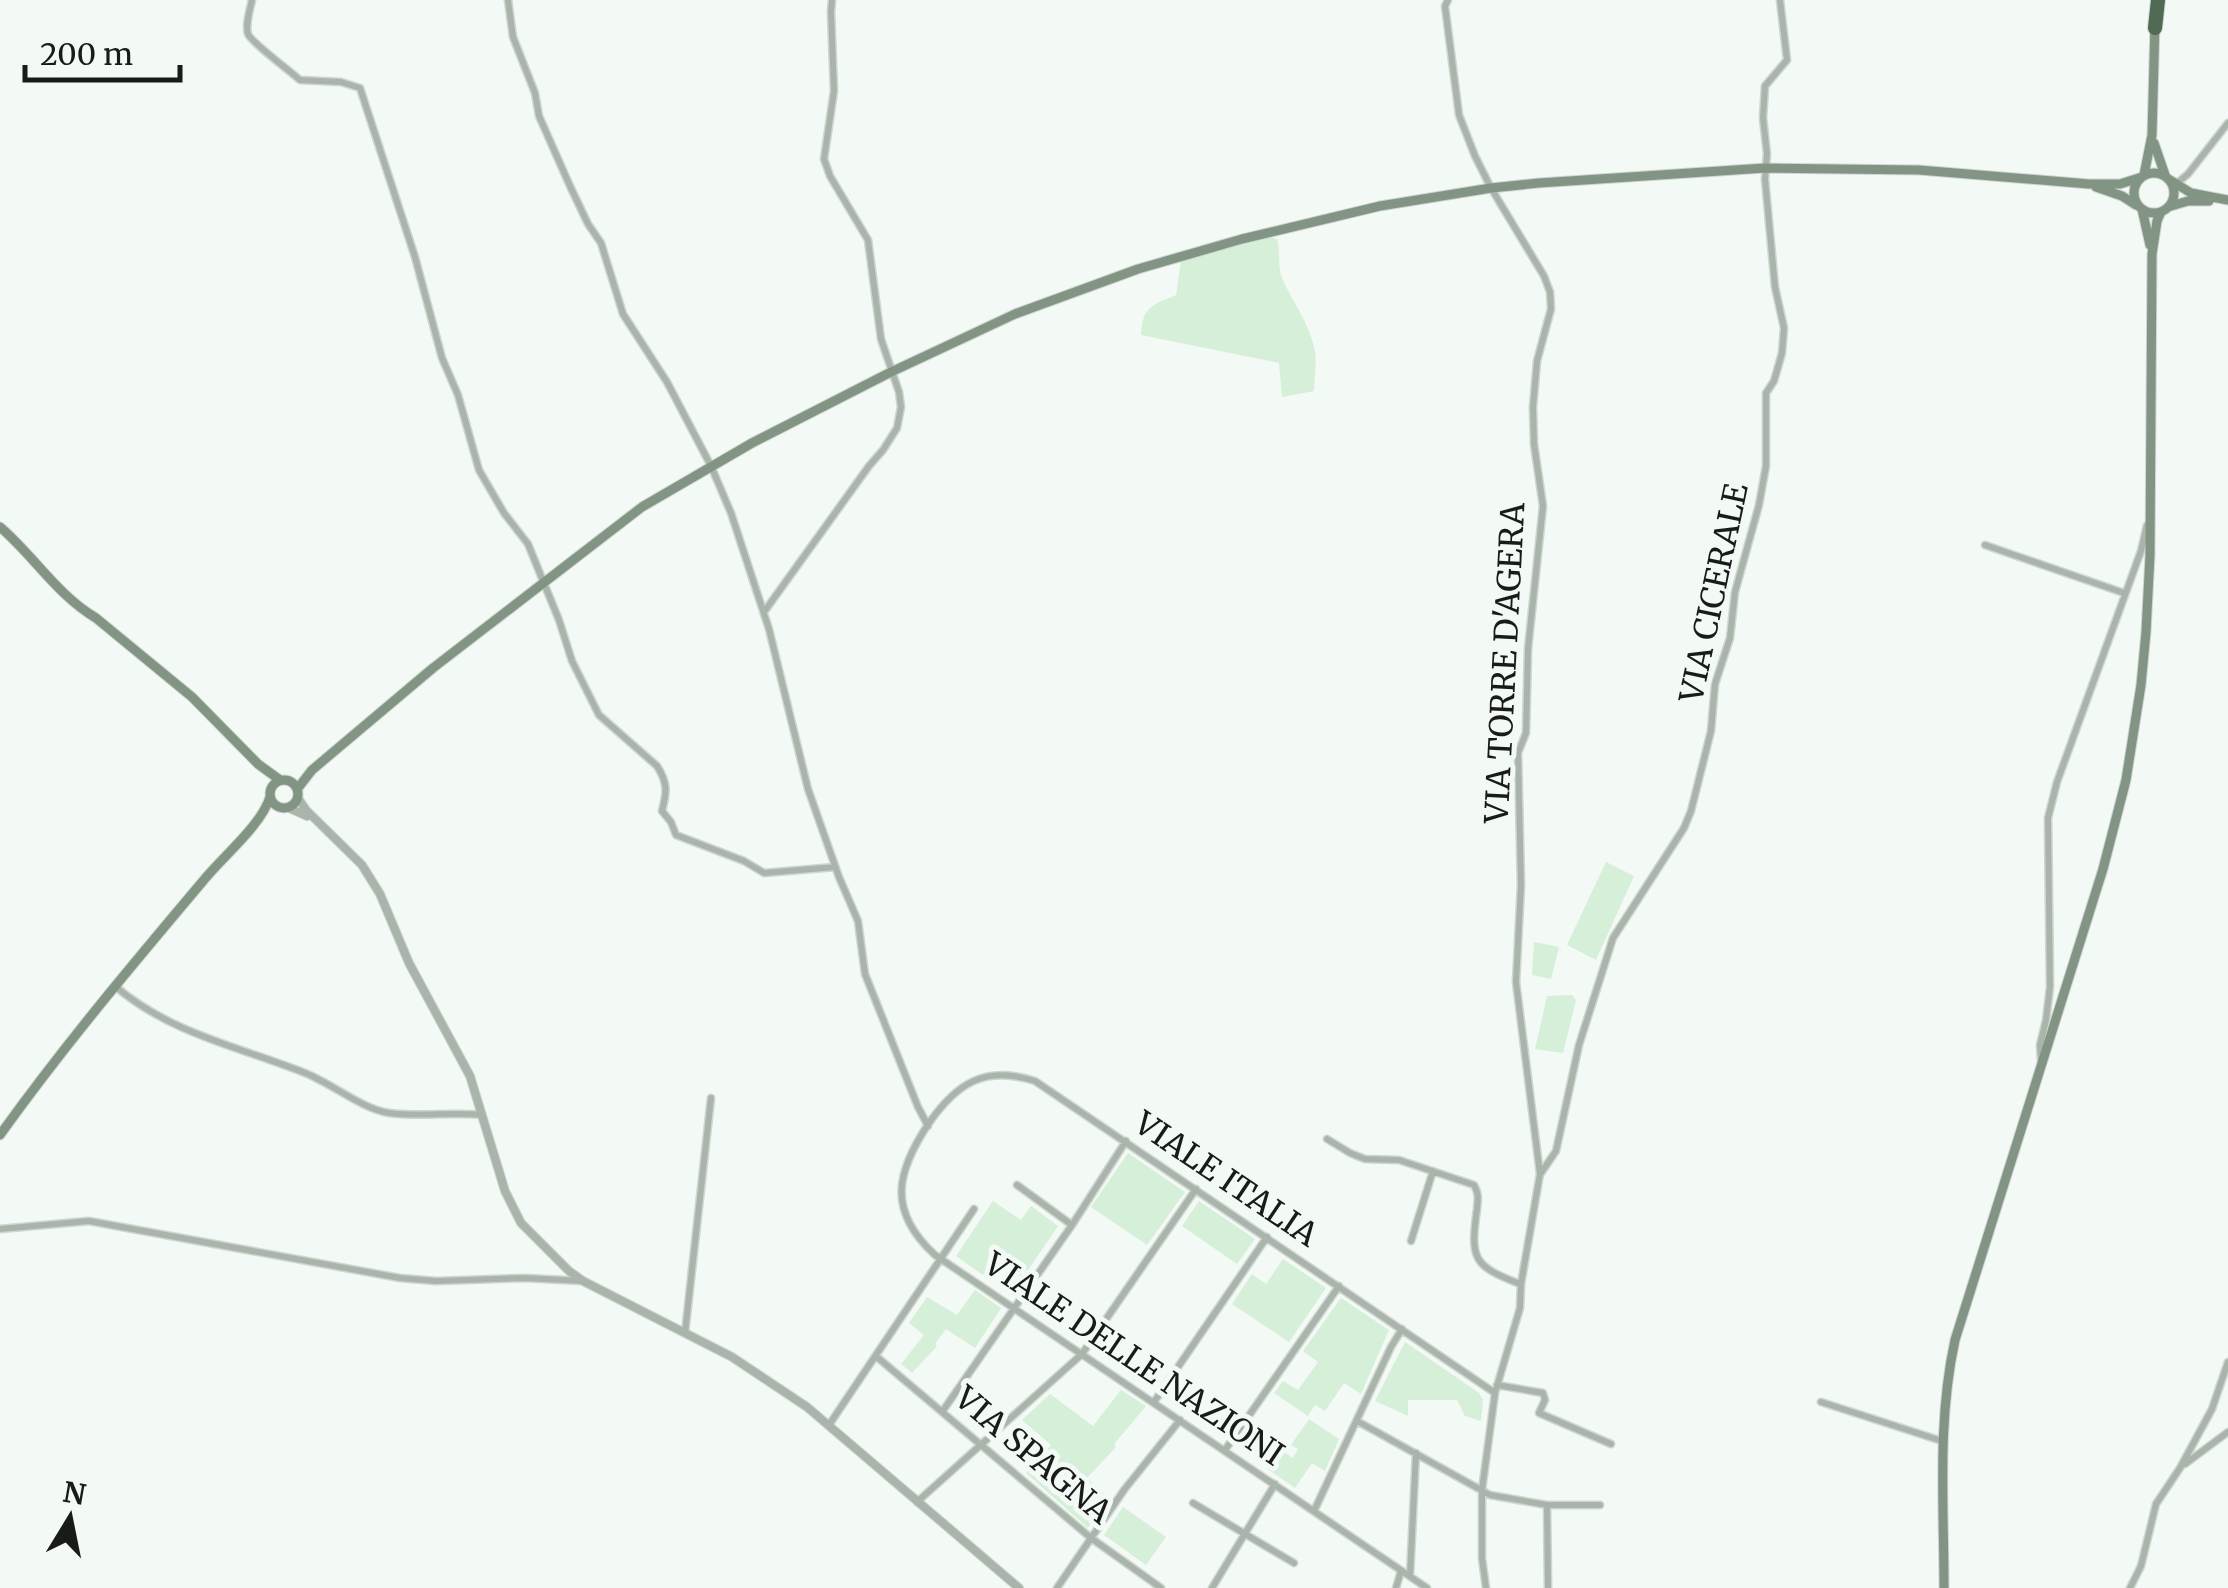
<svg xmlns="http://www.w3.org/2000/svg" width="2228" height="1588" viewBox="0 0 2228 1588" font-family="Merriweather,serif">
  <rect width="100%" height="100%" fill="#f3f9f4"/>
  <path fill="#d5efd8" d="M 1269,237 L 1277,239 C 1281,252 1277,264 1282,278 C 1293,303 1310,324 1315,351 C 1317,364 1314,378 1314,391 L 1282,397 L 1279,363 L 1141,335 C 1143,306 1151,306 1176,295 L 1181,261 Z
    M 1606,862 L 1634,876 L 1596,960 L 1567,945 Z
    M 1534,942 L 1559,947 L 1551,979 L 1532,975 Z
    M 1572,995 L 1576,1000 L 1563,1053 L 1535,1049 L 1547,996 Z
    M 1128,1153 L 1185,1192 L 1147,1245 L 1091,1207 Z
    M 993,1201 L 1021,1220 L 1031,1206 L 1058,1226 L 1012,1294 L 998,1286 L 1015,1259 L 1001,1249 L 983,1275 L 956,1256 Z
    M 1199,1201 L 1255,1239 L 1237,1264 L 1182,1226 Z
    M 1283,1259 L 1326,1288 L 1289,1342 L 1232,1304 L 1252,1274 L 1266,1284 Z
    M 975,1290 L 1001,1308 L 975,1348 L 946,1329 L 935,1344 L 937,1346 L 912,1373 L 901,1364 L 924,1335 L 909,1323 L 927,1297 L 957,1315 Z
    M 1341,1298 L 1389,1330 L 1361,1394 L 1344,1383 L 1325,1411 L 1315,1405 L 1308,1416 L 1274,1393 L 1283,1381 L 1298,1390 L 1318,1362 L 1303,1351 Z
    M 1405,1342 L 1479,1393 L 1483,1400 L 1481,1421 L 1465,1416 L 1457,1400 L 1408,1400 L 1408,1416 L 1375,1401 Z
    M 1121,1390 L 1146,1406 L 1114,1444 L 1116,1447 L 1087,1478 L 1108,1498 L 1088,1528 L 1026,1473 L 1051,1445 L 1022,1420 L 1050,1394 L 1093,1426 Z
    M 1309,1419 L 1339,1439 L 1325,1471 L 1312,1463 L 1295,1488 L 1266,1468 L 1279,1449 L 1293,1458 L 1298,1449 L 1291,1445 Z
    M 1123,1507 L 1166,1537 L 1146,1565 L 1104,1535 Z"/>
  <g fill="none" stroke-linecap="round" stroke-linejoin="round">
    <defs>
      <path id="minor" d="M 252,0 C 250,10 245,25 248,34 C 251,42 290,71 300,80 L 341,82 L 360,88 L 415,257 L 442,358 L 458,395 L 479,470 L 504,513 L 528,544 L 559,620 L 572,661 L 599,715 L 657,766 C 668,783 667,792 662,811 L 671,822 L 676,835 L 744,861 L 764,873 L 835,867
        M 508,0 L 513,37 L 535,93 L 539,116 L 570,186 L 588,224 L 601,243 L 623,314 L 667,382 L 711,466 L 731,513 L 769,629 L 808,789 L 839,877 L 858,921 L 865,974 L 918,1107 L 928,1126
        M 1448,0 L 1445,6 L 1459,115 L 1475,156 L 1491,188 L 1544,276 L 1550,292 L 1551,309 L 1537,361 L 1533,407 L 1534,444 L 1543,506 L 1528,649 L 1526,733 L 1518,753 L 1521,885 L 1516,982 L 1540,1174 L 1521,1284 L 1520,1308 L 1495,1393 L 1482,1490 L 1482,1558 L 1486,1588
        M 2175,185 L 2188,174 L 2228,123
        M 1985,545 L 2124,593
        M 764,612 L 869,466 L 883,450 L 897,428 L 901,407 L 899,392 L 881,339 L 868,240 L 830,176 L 824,159 L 834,91 L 831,12 L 832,0
        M 115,986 C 169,1033 240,1047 305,1073 C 331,1083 362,1109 389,1113 C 419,1117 451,1112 482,1115
        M 2041,1060 L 2040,1045 L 2046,1020 L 2050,987 L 2048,818 L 2057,782 L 2141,551 L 2147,525
        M 1327,1139 L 1350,1153 L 1365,1159 L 1399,1160 L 1474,1185 C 1479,1194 1478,1198 1477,1209 C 1470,1259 1473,1266 1520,1284
        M 1541,1173 L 1556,1151 L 1579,1045 L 1613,938 L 1684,828 L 1691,811 L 1711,731 L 1715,684 L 1730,638 L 1735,592 L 1759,505 L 1766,466 L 1766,393 L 1774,381 L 1782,353 L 1784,328 L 1775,287 L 1765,179 L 1767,154 L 1763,118 L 1765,86 L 1787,60 L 1780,0
        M 1017,1185 L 1072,1225
        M 0,1229 L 89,1221 L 400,1278 L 436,1281 L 525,1278 L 583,1281
        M 1411,1241 L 1433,1171
        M 685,1333 L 711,1098
        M 877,1357 L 1091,1538 L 1161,1588
        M 1497,1385 L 1543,1393 L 1545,1400 L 1539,1413 L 1611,1444
        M 1154,1402 L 1267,1237
        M 1821,1402 L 1942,1441
        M 942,1412 L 1072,1225 L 1126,1141
        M 1357,1421 L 1490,1495 L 1547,1505 L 1600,1505
        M 829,1425 L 974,1209
        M 1225,1450 L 1339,1286
        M 2185,1464 L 2228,1432
        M 917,1502 L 1082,1354 L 1196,1189
        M 1193,1503 L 1294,1563
        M 1547,1505 L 1548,1588
        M 1314,1511 L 1391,1347 L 1402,1329
        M 1410,1576 L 1416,1453
        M 1057,1588 L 1124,1490 L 1180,1420
        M 1212,1588 L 1275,1484
        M 1396,1588 L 1401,1571
        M 1427,1588 L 935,1255 C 887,1211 896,1172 929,1123 C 957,1083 985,1065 1035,1081 L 1495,1393
        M 2130,1588 L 2141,1566 L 2156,1504 L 2180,1468 L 2212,1409 L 2228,1362"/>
      <path id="tertiary" d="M 298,798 L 306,810 L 362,865 L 380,894 L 409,963 L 470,1076 L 505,1191 L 521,1223 L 569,1271 L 583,1281 L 732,1357 L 807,1407 L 1019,1588
        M 289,808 L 307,816"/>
      <path id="secondary" d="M 2154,143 L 2165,175
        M2134 193a20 20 0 1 1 40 0a20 20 0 1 1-40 0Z
        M 2144,175 L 2152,135 L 2155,23
        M 2170,180 L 2191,193 L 2228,200
        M 2096,187 L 2122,196 L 2136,205
        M 2171,206 L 2188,201 L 2209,201
        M 2142,209 L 2150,245
        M 0,527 C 34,556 57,595 96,618 L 192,697 L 258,764 L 280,780
        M270 794a14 14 0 1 1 28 0a14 14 0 1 1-28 0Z
        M 298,788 L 312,770 L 433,668 L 642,507 L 752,443 L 891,372 L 1015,314 L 1138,269 L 1242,239 L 1380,206 L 1491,188 L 1539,183 L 1765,168 L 1919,170 L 2089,184 L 2120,184 L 2142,177
        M 0,1135 C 63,1047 133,964 203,881 C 222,857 261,826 270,797
        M 1944,1588 C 1944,1505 1937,1422 1955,1340 L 2103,869 L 2126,780 L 2141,685 L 2146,632 L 2150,555 L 2152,254 L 2157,221 L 2161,212"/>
      <path id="motorway" d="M 2155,28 L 2158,0"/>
    </defs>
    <use href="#minor" stroke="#d0d5d1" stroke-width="9"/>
    <use href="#tertiary" stroke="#d0d5d1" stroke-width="10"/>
    <use href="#secondary" stroke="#d0d5d1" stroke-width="11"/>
    <use href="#motorway" stroke="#d0d5d1" stroke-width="16"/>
    <use href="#minor" stroke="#a9b5aa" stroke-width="6"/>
    <use href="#tertiary" stroke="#a9b5aa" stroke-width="8"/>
    <use href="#secondary" stroke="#829584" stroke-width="9"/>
    <use href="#motorway" stroke="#506a53" stroke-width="14"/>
  </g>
  <g text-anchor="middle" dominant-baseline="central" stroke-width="10" stroke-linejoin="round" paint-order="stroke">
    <g font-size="32" fill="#191b19" stroke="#f3f9f4">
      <text transform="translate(1714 593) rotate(-78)">VIA CICERALE</text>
      <text transform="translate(1505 663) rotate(-87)">VIA TORRE D'AGERA</text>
      <text transform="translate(1226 1179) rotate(34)">VIALE ITALIA</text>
      <text transform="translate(1134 1359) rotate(34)">VIALE DELLE NAZIONI</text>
      <text transform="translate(1033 1455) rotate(40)">VIA SPAGNA</text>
    </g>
  </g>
  <g transform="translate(70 1518) rotate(10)" stroke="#f3f9f4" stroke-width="8" paint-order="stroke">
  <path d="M0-8L18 38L0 25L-18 38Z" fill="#191b19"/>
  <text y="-15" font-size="28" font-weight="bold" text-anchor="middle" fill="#191b19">N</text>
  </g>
  <path d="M25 65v15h155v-15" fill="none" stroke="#191b19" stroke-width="5"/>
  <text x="40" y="65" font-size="30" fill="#191b19" stroke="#f3f9f4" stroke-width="8" paint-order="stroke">200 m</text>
</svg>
